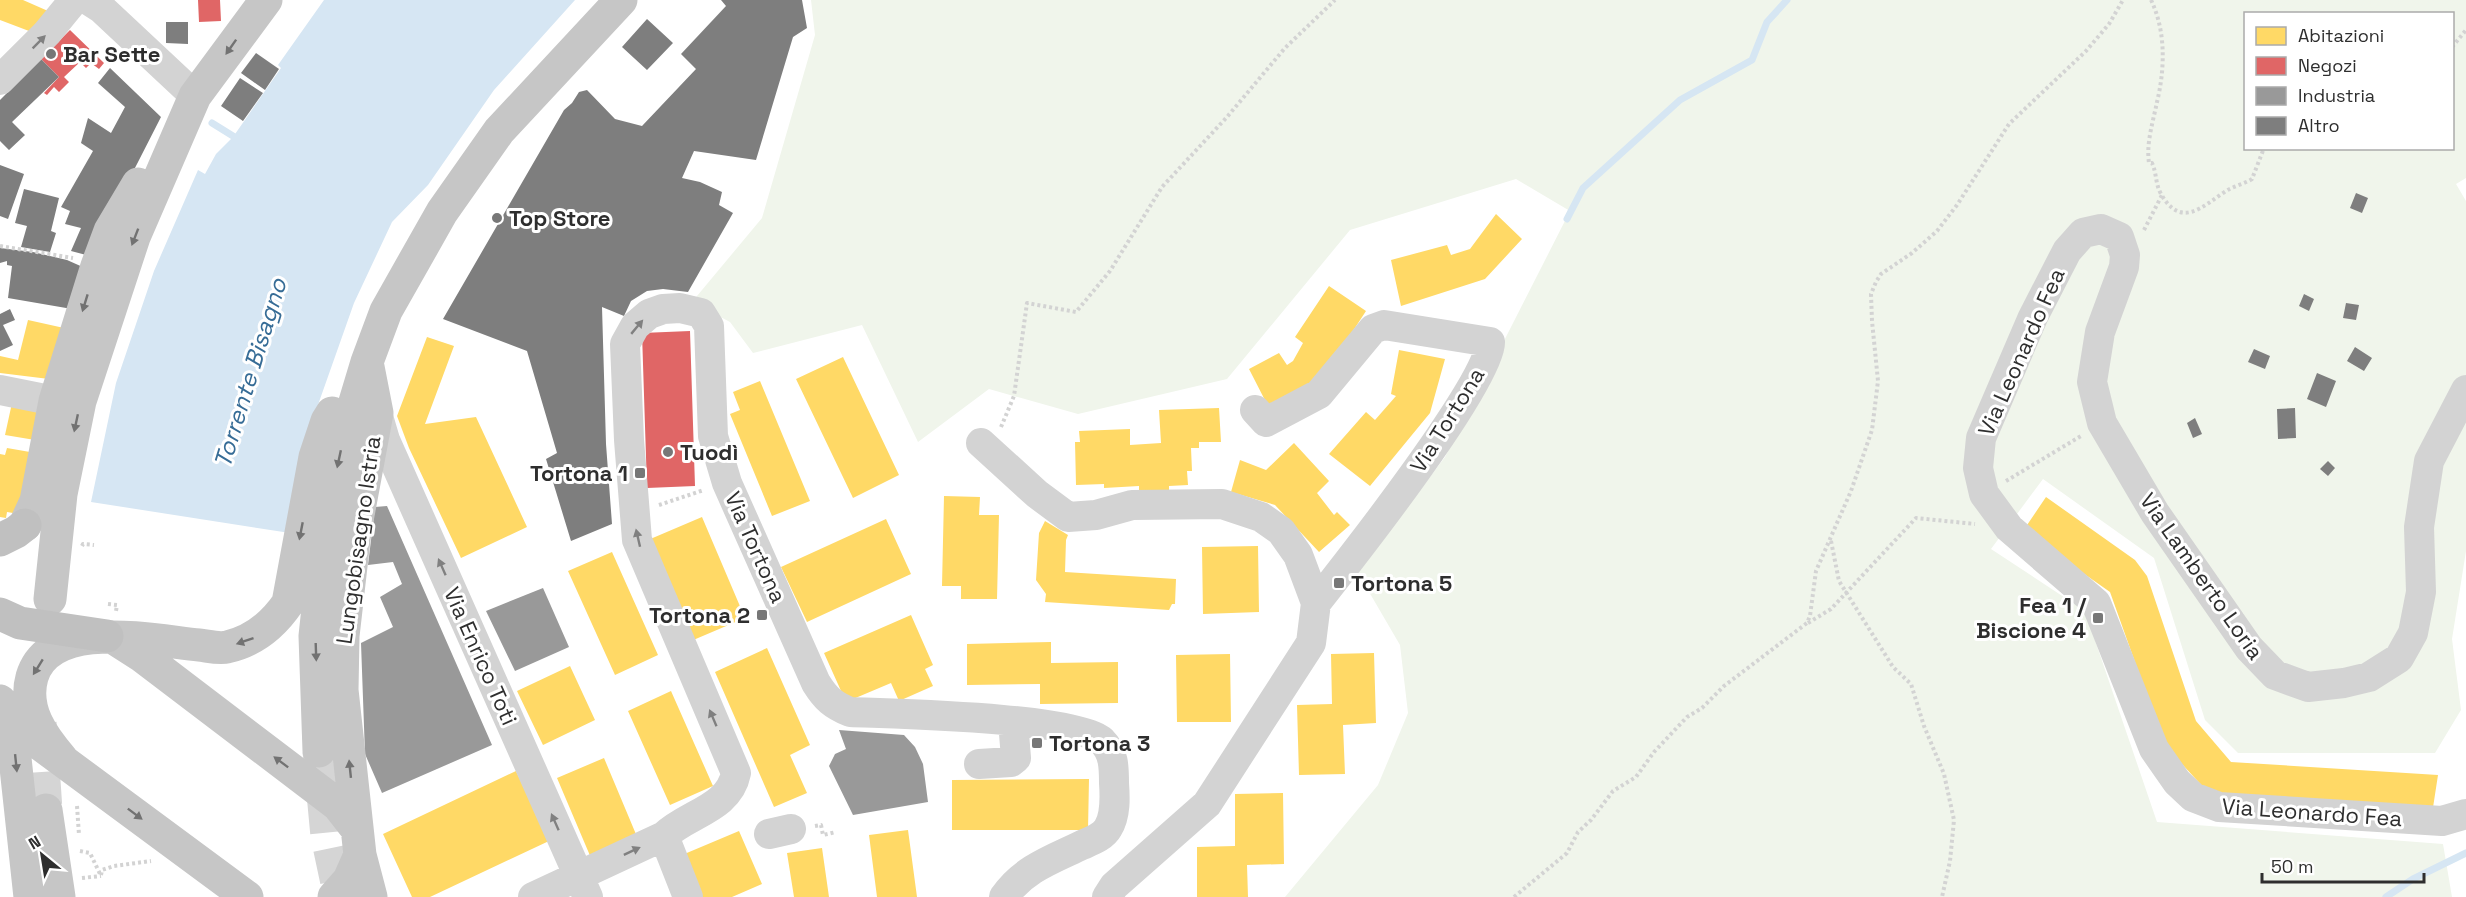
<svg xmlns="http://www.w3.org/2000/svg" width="2466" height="897" viewBox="0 0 2466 897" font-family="'Space Grotesk',sans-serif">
  <rect width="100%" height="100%" fill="#fff"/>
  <path fill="#f0f5eb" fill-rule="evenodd" d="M 811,0 L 2466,0 L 2466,178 L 2456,184 L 2466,201 L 2466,551 L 2452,639 L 2461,710 L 2435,753 L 2238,753 L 2205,720 L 2154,558 L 2043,479 L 1991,549 L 2085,611 L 2157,822 L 2443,844 L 2452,897 L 1285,897 L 1378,785 L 1408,713 L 1400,645 L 1358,573 L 1445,457 L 1570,211 L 1516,179 L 1350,230 L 1227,379 L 1078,414 L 989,389 L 918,442 L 862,325 L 753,353 L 730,322 L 692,302 L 762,218 L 815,35 ZM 2246,14 L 2452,14 L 2452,148 L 2246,148 Z"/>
  <path fill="#d6e6f3" d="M 324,0 L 575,0 L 494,90 L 428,185 L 392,222 L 354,303 L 319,402 L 304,456 L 290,533 L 91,502 L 116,383 L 154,271 L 198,170 L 205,174 L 216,154 L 233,137 L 281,68 L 278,65 Z"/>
  <path fill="#ffd966" d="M 0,0 L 23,0 L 48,11 L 29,31 L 0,20 Z
    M 1496,214 L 1522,239 L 1485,279 L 1401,306 L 1391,260 L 1447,245 L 1451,255 L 1470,249 Z
    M 1329,286 L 1366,311 L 1317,386 L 1270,410 L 1249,369 L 1279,353 L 1287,365 L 1293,361 L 1303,343 L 1295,337 Z
    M 28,320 L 64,328 L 49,379 L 0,373 L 0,356 L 18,360 Z
    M 427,337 L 454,346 L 425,424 L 476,417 L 527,527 L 461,558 L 409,448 L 397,416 Z
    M 1399,350 L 1445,359 L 1430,413 L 1370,486 L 1329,454 L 1366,412 L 1375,420 L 1396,396 L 1391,394 Z
    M 843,357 L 899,475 L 853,498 L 796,379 Z
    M 760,381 L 810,501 L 772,516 L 730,414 L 740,410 L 733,392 Z
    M 12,403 L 41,409 L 35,440 L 5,435 Z
    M 1219,408 L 1221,442 L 1199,442 L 1199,448 L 1191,448 L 1192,471 L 1187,471 L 1188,485 L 1169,486 L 1169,490 L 1139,491 L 1139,486 L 1104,488 L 1104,484 L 1076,485 L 1075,442 L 1080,442 L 1079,431 L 1130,429 L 1130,445 L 1161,443 L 1159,410 Z
    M 1294,443 L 1329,481 L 1317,493 L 1334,515 L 1337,512 L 1350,525 L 1319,552 L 1275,505 L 1231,492 L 1240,460 L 1266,470 Z
    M 7,448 L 30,452 L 19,514 L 7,512 L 6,518 L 0,517 L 0,454 L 5,455 Z
    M 944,496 L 980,497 L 979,515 L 999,515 L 997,599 L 961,599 L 961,586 L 942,586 Z
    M 2046,497 L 2135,560 L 2147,576 L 2196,721 L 2231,762 L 2438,775 L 2432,814 L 2227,798 L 2205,789 L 2169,750 L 2162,738 L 2110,592 L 2023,531 Z
    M 702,517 L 745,618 L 691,641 L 648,540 Z
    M 886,519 L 911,574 L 807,622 L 781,567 Z
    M 1045,521 L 1068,535 L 1066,540 L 1065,572 L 1176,579 L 1175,604 L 1172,604 L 1169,610 L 1045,602 L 1046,594 L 1036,580 L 1039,533 Z
    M 1258,546 L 1259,612 L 1203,614 L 1202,547 Z
    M 612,552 L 658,655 L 615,675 L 568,571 Z
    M 911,615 L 933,665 L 925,669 L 933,686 L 899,701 L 891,683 L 846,702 L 824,653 Z
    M 1051,642 L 1051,663 L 1118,662 L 1118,703 L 1040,704 L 1040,684 L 967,685 L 967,644 Z
    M 767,648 L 810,745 L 790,755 L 807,793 L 774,807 L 715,672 Z
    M 1374,653 L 1376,723 L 1343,725 L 1345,774 L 1299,775 L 1297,705 L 1332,704 L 1331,654 Z
    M 1230,654 L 1231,722 L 1177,722 L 1176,655 Z
    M 570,666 L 595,720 L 543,745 L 517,691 Z
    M 671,691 L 713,786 L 670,805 L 628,711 Z
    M 604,758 L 638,839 L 591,858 L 557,778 Z
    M 516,771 L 549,841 L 430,897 L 412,897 L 383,834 Z
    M 1089,779 L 1088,830 L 952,830 L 952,780 Z
    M 1283,793 L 1284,864 L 1247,865 L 1248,897 L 1197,897 L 1197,847 L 1235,846 L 1235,794 Z
    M 908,830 L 917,897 L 877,897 L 869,835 Z
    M 739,831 L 762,884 L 732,897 L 699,897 L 682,855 Z
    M 822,848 L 829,897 L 794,897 L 787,853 Z"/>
  <path fill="#e06666" d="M 198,0 L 220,0 L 221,21 L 199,22 Z
    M 70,30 L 104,63 L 99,69 L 91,63 L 86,68 L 80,62 L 64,77 L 69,82 L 59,92 L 54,87 L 47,95 L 44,93 L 59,77 L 41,59 Z
    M 690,331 L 695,486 L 647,488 L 642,333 Z"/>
  <path fill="#999" d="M 387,506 L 492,745 L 382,793 L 365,754 L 361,643 L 393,627 L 380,597 L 402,584 L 393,562 L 368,565 L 375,507 Z
    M 543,588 L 569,647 L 515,671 L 486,611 Z
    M 839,730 L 904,735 L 915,747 L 923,764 L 928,802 L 853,815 L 829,766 L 835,754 L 846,749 Z"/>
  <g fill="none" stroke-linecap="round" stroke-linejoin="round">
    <path stroke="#d6e6f3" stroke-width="7" d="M 212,123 L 241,141
      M 1567,219 L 1583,188 L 1680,100 L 1752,60 L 1767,22 L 1787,0
      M 2386,897 L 2413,879 L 2466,853"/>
  </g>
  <path fill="#7e7e7e" d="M 721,0 L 802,0 L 807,28 L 793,37 L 756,160 L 694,151 L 682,178 L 700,182 L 722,192 L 719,205 L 733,213 L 688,292 L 663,289 L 647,291 L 631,301 L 624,316 L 602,307 L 606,444 L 612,524 L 571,541 L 546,459 L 557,453 L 527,351 L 443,319 L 564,110 L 572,103 L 579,92 L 587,90 L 615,119 L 642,126 L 696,69 L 681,54 L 726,6 Z
    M 647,19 L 673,43 L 647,70 L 622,47 Z
    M 166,22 L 188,22 L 188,44 L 166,43 Z
    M 256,53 L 279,69 L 265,90 L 241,73 Z
    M 41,59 L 59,77 L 12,122 L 25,135 L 9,150 L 0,141 L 0,100 Z
    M 110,68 L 161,117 L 90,256 L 71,251 L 81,228 L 65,224 L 70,211 L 61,207 L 93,151 L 81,143 L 88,118 L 111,133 L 125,107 L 98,83 Z
    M 240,78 L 263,93 L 243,121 L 221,106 Z
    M 0,165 L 24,174 L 8,219 L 0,216 Z
    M 24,189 L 59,198 L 51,231 L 56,233 L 50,252 L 21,247 L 27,226 L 15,223 Z
    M 2356,193 L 2368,198 L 2362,213 L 2350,208 Z
    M 0,248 L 33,252 L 67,260 L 85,268 L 72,309 L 8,298 L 12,266 L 7,265 L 7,261 L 0,263 Z
    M 2304,294 L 2314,299 L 2309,311 L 2299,306 Z
    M 2346,303 L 2359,305 L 2356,320 L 2343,318 Z
    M 10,309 L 15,320 L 3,325 L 13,345 L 0,351 L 0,314 Z
    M 2355,347 L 2372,358 L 2364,371 L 2347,361 Z
    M 2254,349 L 2270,356 L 2265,369 L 2248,362 Z
    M 2317,373 L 2336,381 L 2326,407 L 2307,399 Z
    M 2295,408 L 2296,438 L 2278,439 L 2277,409 Z
    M 2195,418 L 2202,434 L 2193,438 L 2187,423 Z
    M 2328,461 L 2335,468 L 2328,476 L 2320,469 Z"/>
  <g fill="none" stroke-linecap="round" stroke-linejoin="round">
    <path stroke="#d5d5d5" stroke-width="33" stroke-dasharray="33 16" stroke-linecap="butt" d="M 40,723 L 46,810
      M 319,751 L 327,836 L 340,897"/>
    <path stroke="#d3d3d3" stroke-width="4" stroke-dasharray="3 3" stroke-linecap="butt" d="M 2151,0 C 2166,31 2165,69 2157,102 C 2153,122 2146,143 2149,163 L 2152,163 C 2157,174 2155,183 2161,194 C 2181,229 2202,207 2226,191 C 2234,186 2244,184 2252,179 L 2264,148
      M 2452,47 L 2466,30
      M 2144,230 L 2162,195
      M 0,246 L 73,258
      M 1001,427 L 1014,396 L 1027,303 L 1076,312 L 1110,271 L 1162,187 L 1227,117 L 1285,48 L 1335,0
      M 2006,481 L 2081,436
      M 659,505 L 704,490
      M 1831,541 L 1839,581 L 1893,667 L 1911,684 L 1924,726 L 1944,774 L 1954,820 L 1950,861 L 1942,897
      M 82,546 L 83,544 L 94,545
      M 108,604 L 117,605 L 116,611
      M 1808,623 L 1831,609 L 1916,518 L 1975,524
      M 77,806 L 79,835
      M 815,826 L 821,825 L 823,835 L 836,832
      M 80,851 L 90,853 L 101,876
      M 101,875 L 102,870 L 114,866 L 151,861
      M 82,878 L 101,876
      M 1514,897 L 1567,853 L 1578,832 L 1591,820 L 1613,791 L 1636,777 L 1654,752 L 1687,717 L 1702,708 L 1724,686 L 1807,623 L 1810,616 L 1816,571 L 1851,491 L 1872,430 L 1878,381 L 1872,321 L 1871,294 L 1876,282 L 1881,274 L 1912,253 L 1937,231 L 1957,205 L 2009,124 L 2086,51 L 2109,24 L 2123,0"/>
    <path stroke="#d3d3d3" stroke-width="30" d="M 88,0 L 102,9 L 195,96
      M 0,80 L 47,33 L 74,0
      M 0,390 L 55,401
      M 2466,390 L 2429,461 L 2419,527 L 2421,592 L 2413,633 L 2399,658 L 2369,677 L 2344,683 L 2308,687 L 2275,675 L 2249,648 L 2155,513 L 2102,423 L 2092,382 L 2100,332 L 2124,267 L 2125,255 L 2119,237 L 2101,229 L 2083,233 L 2067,251 L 2033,317 L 1981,438 L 1978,468 L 1984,494 L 2009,528 L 2096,603 L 2154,749 L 2177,782 L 2193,797 L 2219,807 L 2442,821 L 2466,814
      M 1255,410 L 1266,422 L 1319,394 L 1373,329 L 1384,325 L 1490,342 C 1493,379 1346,565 1316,603
      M 377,413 L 385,440 L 588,897
      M 981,443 L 1037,494 L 1068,517 L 1096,515 L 1132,505 L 1222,504 L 1261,517 L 1281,531 L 1298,555 L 1316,603 L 1311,643 L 1207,804 L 1114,886 L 1107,897
      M 979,764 L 1011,762 L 1016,758 L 1013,721
      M 769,834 L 791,829
      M 664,836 L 688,897
      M 533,897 L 664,836 C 688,813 729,809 736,773 L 637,540 L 629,440 L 625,344 L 635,326 L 649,314 L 663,309 L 680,308 L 701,313 L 709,326 L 713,436 L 727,483 L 816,683 C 826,699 833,705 850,712 C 894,714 1075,717 1102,741 C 1114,753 1114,767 1114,783 C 1115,797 1116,815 1108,828 C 1103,837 1091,841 1082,845 C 1053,859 1023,869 1004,897"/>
    <path stroke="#c6c6c6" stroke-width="33" d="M 368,367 L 377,413 L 355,531 L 343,636 L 342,690 L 360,855 L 371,897
      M 25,525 L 36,501 L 55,401 L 97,266 L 110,231 L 138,184
      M 50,599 L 61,494 L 80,401 L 134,237 L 195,96 L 266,0
      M 117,640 L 142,656 L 338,805 L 356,828
      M 0,701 L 25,733 L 247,897
      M 2,712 L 14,749 L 30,897
      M 319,751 L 315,636 L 327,525 L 339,455 L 367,362 L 386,311 L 442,212 L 499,131 L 621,0
      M 62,759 C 42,736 23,709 32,677 C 50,617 155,641 199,645 C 208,646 219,649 227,647 C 254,641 273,625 288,603 L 315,457 L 327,421 L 332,413
      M 46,810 L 59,897
      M 334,897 L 349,880 L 360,855"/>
    <path stroke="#c0c0c0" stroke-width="33" d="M 0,540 L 16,532 L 25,525
      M 0,614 L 20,623 L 107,636"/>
  </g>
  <defs><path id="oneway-solid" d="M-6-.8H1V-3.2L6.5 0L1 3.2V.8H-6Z" transform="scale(1.5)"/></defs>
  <g fill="#808080">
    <use href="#oneway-solid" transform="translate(39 42) rotate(-45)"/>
    <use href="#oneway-solid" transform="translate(637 327) rotate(-50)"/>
    <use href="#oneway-solid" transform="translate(638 538) rotate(-103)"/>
    <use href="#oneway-solid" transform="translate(442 567) rotate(-114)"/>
    <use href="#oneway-solid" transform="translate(713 718) rotate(-113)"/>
    <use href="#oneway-solid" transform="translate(555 822) rotate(-114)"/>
    <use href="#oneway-solid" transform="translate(632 851) rotate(-25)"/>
  </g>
  <g fill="#727272">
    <use href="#oneway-solid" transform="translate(231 47) rotate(125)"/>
    <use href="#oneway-solid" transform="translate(135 237) rotate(111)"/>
    <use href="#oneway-solid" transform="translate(85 303) rotate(107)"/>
    <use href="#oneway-solid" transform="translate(76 423) rotate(102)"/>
    <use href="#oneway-solid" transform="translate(339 459) rotate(102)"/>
    <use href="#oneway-solid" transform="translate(301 531) rotate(101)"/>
    <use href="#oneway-solid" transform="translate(245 641) rotate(161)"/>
    <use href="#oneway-solid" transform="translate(316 652) rotate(88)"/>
    <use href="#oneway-solid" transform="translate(38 667) rotate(122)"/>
    <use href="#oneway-solid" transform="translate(281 762) rotate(-143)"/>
    <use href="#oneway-solid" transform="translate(16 763) rotate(84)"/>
    <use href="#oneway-solid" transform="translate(350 769) rotate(-96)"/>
    <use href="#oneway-solid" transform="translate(135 814) rotate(37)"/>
  </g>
  <g fill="#777" stroke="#fff" stroke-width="2">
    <circle cx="51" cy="54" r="6"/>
    <circle cx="497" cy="218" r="6"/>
    <circle cx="668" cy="452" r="6"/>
    <rect x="634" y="467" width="12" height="12" rx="3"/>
    <rect x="1333" y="577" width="12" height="12" rx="3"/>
    <rect x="756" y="609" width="12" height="12" rx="3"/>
    <rect x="2092" y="612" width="12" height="12" rx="3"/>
    <rect x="1031" y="737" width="12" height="12" rx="3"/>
  </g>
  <g text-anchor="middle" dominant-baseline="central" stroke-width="6" stroke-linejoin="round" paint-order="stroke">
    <g font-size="22" font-weight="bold" fill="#2e2e2e" stroke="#fff" text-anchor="start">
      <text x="63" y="54">Bar Sette</text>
      <text x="509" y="218">Top Store</text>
      <text x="680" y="452">Tuodì</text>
      <text x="628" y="473" text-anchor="end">Tortona 1</text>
      <text x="1351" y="583">Tortona 5</text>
      <text x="2086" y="605" text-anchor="end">Fea 1 /<tspan x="2086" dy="25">Biscione 4</tspan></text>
      <text x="750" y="615" text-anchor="end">Tortona 2</text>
      <text x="1049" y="743">Tortona 3</text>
    </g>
    <g font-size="22" fill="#2e2e2e" stroke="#fff">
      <text transform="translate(2021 352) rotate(-66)">Via Leonardo Fea</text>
      <text transform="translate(1447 420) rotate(-58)">Via Tortona</text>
      <text transform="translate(358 540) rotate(-82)">Lungobisagno Istria</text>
      <text transform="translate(756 547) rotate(66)">Via Tortona</text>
      <text transform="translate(2202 576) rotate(55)">Via Lamberto Loria</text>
      <text transform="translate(481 656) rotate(66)">Via Enrico Toti</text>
      <text transform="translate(2312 812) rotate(4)">Via Leonardo Fea</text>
    </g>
    <g font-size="24" font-style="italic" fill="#366c96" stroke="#fff">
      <text transform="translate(250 373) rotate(-73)">Torrente Bisagno</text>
    </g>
  </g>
  <rect x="2244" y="12" width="210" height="138" fill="#ffffff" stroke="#ababab" stroke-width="1.5"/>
  <rect x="2256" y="27" width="30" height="18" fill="#ffd966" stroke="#ababab" stroke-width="1.5"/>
  <text x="2298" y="42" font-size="18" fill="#2e2e2e">Abitazioni</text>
  <rect x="2256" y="57" width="30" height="18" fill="#e06666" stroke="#ababab" stroke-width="1.5"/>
  <text x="2298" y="72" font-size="18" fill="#2e2e2e">Negozi</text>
  <rect x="2256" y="87" width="30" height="18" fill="#999999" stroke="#ababab" stroke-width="1.5"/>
  <text x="2298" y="102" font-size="18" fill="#2e2e2e">Industria</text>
  <rect x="2256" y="117" width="30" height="18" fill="#7e7e7e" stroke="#ababab" stroke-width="1.5"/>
  <text x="2298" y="132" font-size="18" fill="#2e2e2e">Altro</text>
  <g transform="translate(42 855) rotate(330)" stroke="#ffffff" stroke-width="4.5" paint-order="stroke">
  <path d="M0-4.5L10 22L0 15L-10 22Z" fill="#2e2e2e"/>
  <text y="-9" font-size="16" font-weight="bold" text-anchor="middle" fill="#2e2e2e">N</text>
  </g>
  <path d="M2262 873v9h162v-9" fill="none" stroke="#2e2e2e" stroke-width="3"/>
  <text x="2271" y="873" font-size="18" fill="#2e2e2e" stroke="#ffffff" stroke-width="4.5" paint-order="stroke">50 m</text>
</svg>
